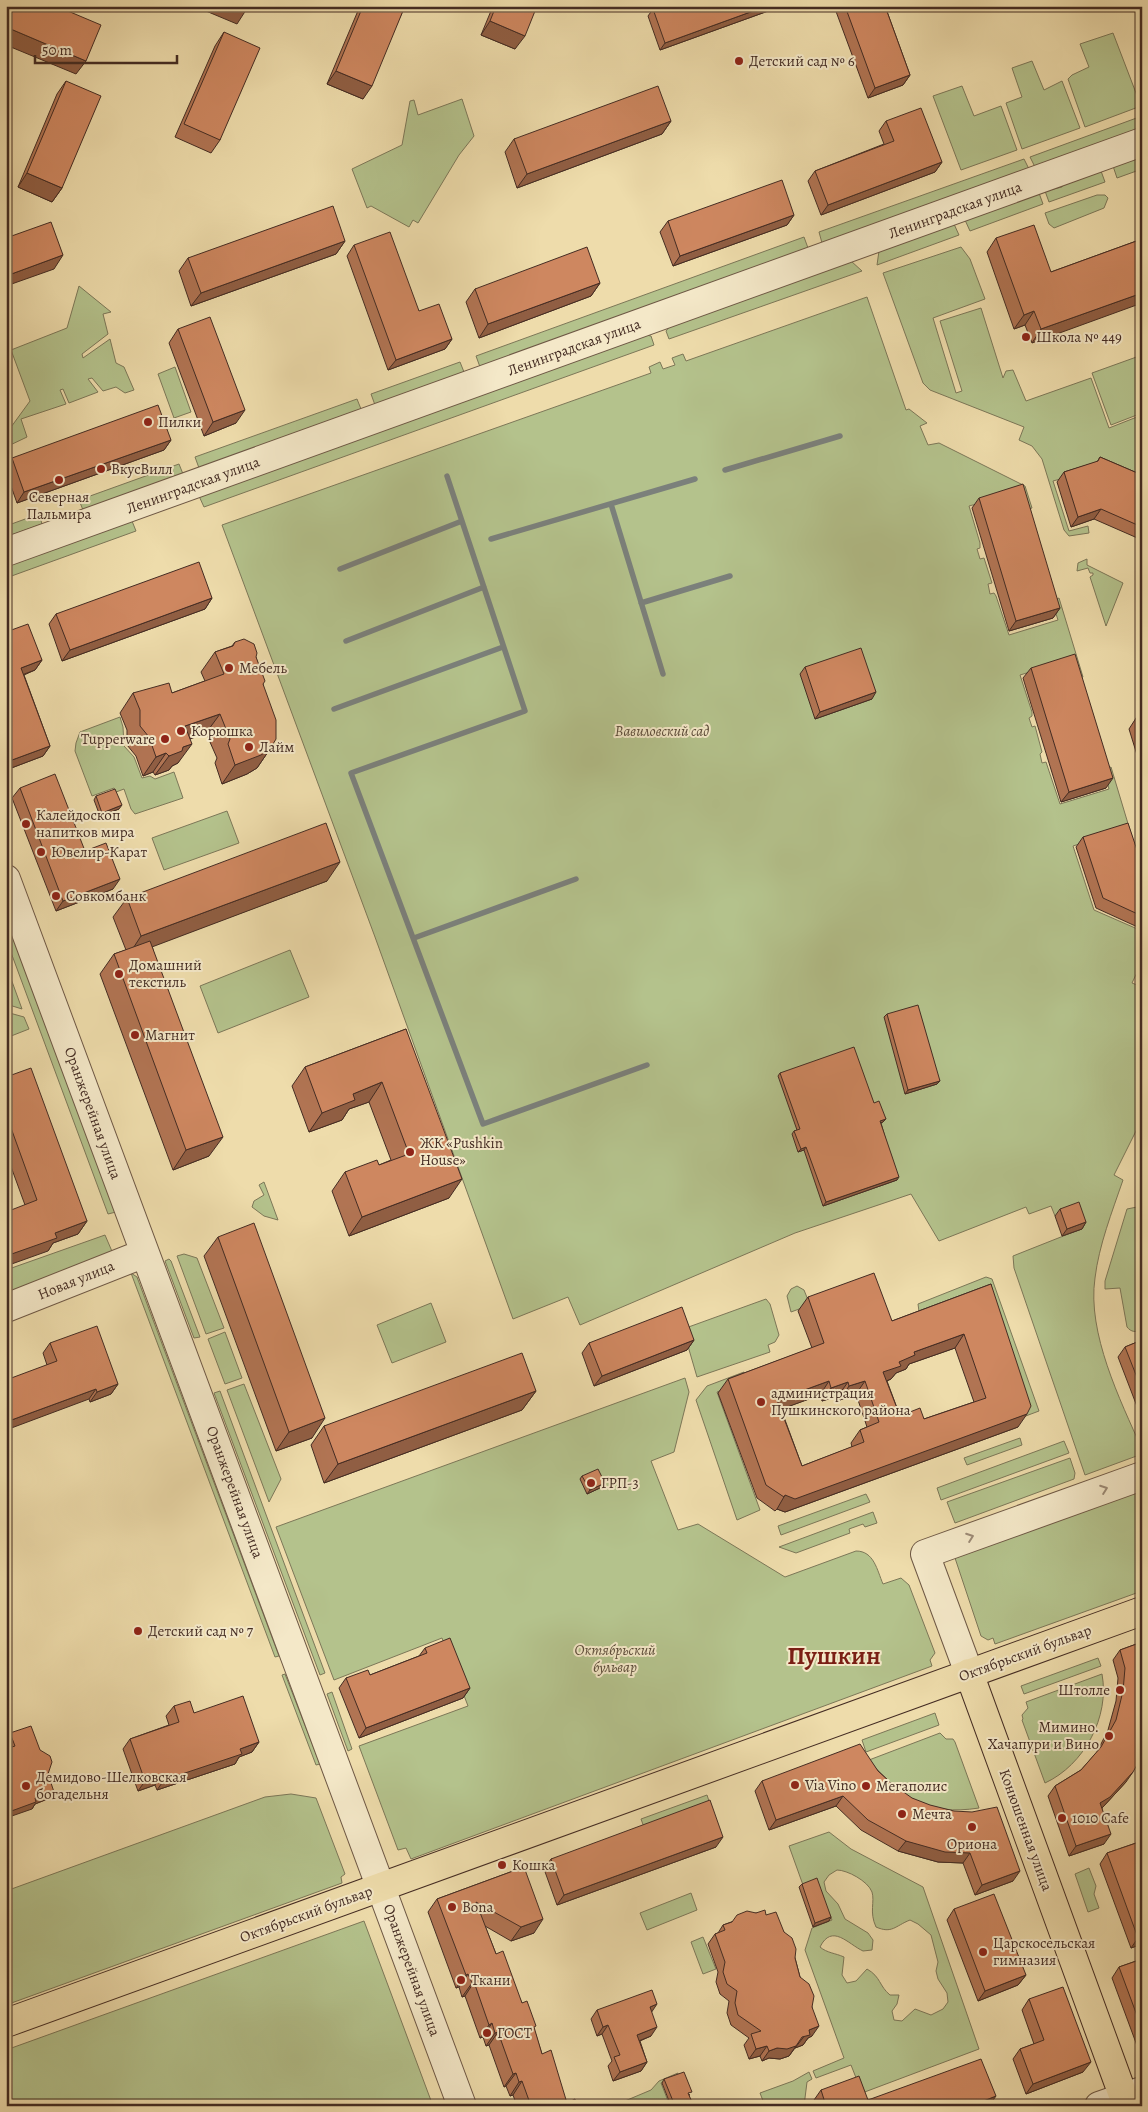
<svg xmlns="http://www.w3.org/2000/svg" width="1148" height="2112" viewBox="0 0 1148 2112" font-family="Alegreya,serif">
  <rect width="100%" height="100%" fill="#eedcab"/>
  <filter id="stains"><feTurbulence type="fractalNoise" baseFrequency=".004" numOctaves="4"/><feColorMatrix values="0 0 0 0 .2 0 0 0 0 .09 0 0 0 0 .02 0 0 0 .5 -.17"/></filter>
  <radialGradient id="worn" r=".72"><stop offset=".6" stop-color="#630" stop-opacity="0"/><stop offset="1" stop-color="#630" stop-opacity=".3"/></radialGradient>
  <path fill="#b4c28c" stroke="#7c7758" fill-rule="evenodd" d="M 1113,33 L 1141,106 L 1085,127 L 1068,79 L 1072,75 L 1089,67 L 1080,44 Z
    M 1032,61 L 1044,90 L 1062,81 L 1080,128 L 1022,149 L 1006,103 L 1022,97 L 1012,68 Z
    M 962,86 L 974,116 L 1001,106 L 1017,150 L 961,170 L 933,96 Z
    M 462,99 L 474,136 L 459,155 L 418,223 L 413,220 L 409,227 L 371,206 L 367,208 L 352,169 L 402,145 L 410,101 L 414,100 L 418,115 Z
    M 1142,116 L 1142,128 L 1035,167 L 1030,157 Z
    M 1142,156 L 1142,169 L 1117,178 L 1113,166 Z
    M 1024,159 L 1029,169 L 822,243 L 819,232 Z
    M 1101,171 L 1105,182 L 1049,202 L 1045,191 L 1062,187 L 1064,184 Z
    M 1039,193 L 1043,204 L 970,231 L 965,220 Z
    M 1097,195 L 1105,195 L 1108,198 L 1104,208 L 1054,228 L 1049,224 L 1045,213 Z
    M 954,224 L 959,235 L 877,265 L 879,251 Z
    M 804,237 L 808,248 L 480,367 L 476,356 Z
    M 961,247 L 970,259 L 985,299 L 933,318 L 956,393 L 962,391 L 940,321 L 981,308 L 1003,378 L 1006,371 L 1013,370 L 1026,401 L 1091,378 L 1109,428 L 1142,415 L 1142,486 L 1089,471 L 1053,481 L 1069,531 L 1088,526 L 1089,533 L 1069,536 L 1064,530 L 1042,459 L 1032,446 L 1019,440 L 1024,427 L 930,390 L 923,383 L 883,273 Z
    M 851,261 L 862,271 L 669,339 L 666,331 L 670,326 Z
    M 79,286 L 111,312 L 103,314 L 108,334 L 82,354 L 83,358 L 110,339 L 116,363 L 124,367 L 134,390 L 125,393 L 116,387 L 103,391 L 92,378 L 88,379 L 98,392 L 69,403 L 63,389 L 60,390 L 66,404 L 21,419 L 27,437 L 6,447 L 6,434 L 30,401 L 11,350 L 67,328 Z
    M 867,297 L 906,410 L 909,409 L 927,423 L 920,426 L 928,445 L 939,443 L 1025,486 L 1032,508 L 1026,510 L 1017,493 L 969,506 L 980,543 L 980,548 L 977,549 L 980,559 L 984,558 L 992,583 L 988,584 L 990,594 L 994,593 L 996,596 L 1009,635 L 1058,620 L 1052,601 L 1059,598 L 1083,677 L 1076,679 L 1070,660 L 1020,675 L 1032,712 L 1032,716 L 1029,718 L 1032,727 L 1035,726 L 1042,752 L 1040,754 L 1042,763 L 1046,762 L 1060,804 L 1109,789 L 1104,770 L 1111,767 L 1135,847 L 1122,830 L 1073,846 L 1094,910 L 1142,931 L 1142,962 L 1132,983 L 1142,987 L 1142,1119 L 1114,1175 L 1123,1180 C 1112,1212 1099,1245 1095,1278 C 1087,1333 1120,1400 1142,1449 L 1142,1454 L 1085,1475 L 1014,1268 L 1013,1256 L 1081,1229 L 1055,1216 L 1051,1206 L 1029,1214 L 1026,1207 L 939,1241 L 911,1194 L 795,1233 L 580,1325 L 568,1297 L 513,1319 L 375,937 L 222,525 L 651,373 L 649,367 L 660,362 L 663,369 L 675,365 L 672,358 L 683,354 L 686,361 Z
    M 646,335 L 651,336 L 654,345 L 204,507 L 199,496 Z
    M 1142,355 L 1142,413 L 1111,425 L 1092,373 Z
    M 460,362 L 464,372 L 375,405 L 371,394 Z
    M 175,367 L 191,412 L 174,418 L 158,374 Z
    M 357,399 L 361,409 L 199,468 L 195,457 Z
    M 179,464 L 183,474 L 83,510 L 79,500 Z
    M 39,514 L 42,524 L 6,537 L 6,526 Z
    M 132,521 L 136,531 L 6,578 L 6,566 Z
    M 1087,559 L 1087,565 L 1123,583 L 1106,626 L 1090,577 L 1093,575 L 1093,573 L 1090,573 L 1088,568 L 1077,571 L 1078,563 Z
    M 120,717 L 123,727 L 124,746 L 134,757 L 142,778 L 150,776 L 155,779 L 174,772 L 183,798 L 135,814 L 131,809 L 124,789 L 116,792 L 114,788 L 92,796 L 75,751 L 76,743 L 80,732 Z
    M 227,811 L 239,843 L 164,870 L 152,838 Z
    M 6,917 L 116,1212 L 108,1214 L 6,939 Z
    M 290,950 L 309,997 L 218,1033 L 200,986 Z
    M 10,976 L 22,1009 L 6,1004 L 6,977 Z
    M 6,1012 L 24,1017 L 29,1029 L 6,1038 Z
    M 264,1182 L 278,1220 L 264,1216 L 252,1207 L 254,1201 L 264,1195 L 259,1185 Z
    M 1142,1206 L 1142,1329 C 1136,1333 1131,1332 1127,1327 L 1120,1288 L 1105,1289 L 1105,1281 L 1127,1209 Z
    M 105,1235 L 114,1256 L 16,1295 L 6,1290 L 6,1270 Z
    M 184,1254 L 197,1258 L 224,1328 L 206,1334 L 177,1256 Z
    M 169,1259 L 171,1261 L 200,1337 L 194,1338 L 165,1261 Z
    M 131,1273 L 137,1277 L 279,1656 L 275,1657 Z
    M 986,1277 L 992,1279 L 1039,1411 L 1023,1417 L 987,1320 L 920,1319 L 918,1304 Z
    M 797,1286 L 804,1290 L 810,1305 L 791,1312 L 787,1296 L 791,1289 Z
    M 766,1299 L 770,1304 L 779,1335 L 775,1342 L 768,1345 L 770,1352 L 697,1377 L 683,1329 Z
    M 431,1303 L 446,1342 L 392,1363 L 377,1325 Z
    M 225,1332 L 242,1378 L 225,1384 L 208,1339 Z
    M 744,1372 L 747,1381 L 717,1392 L 760,1510 L 737,1520 L 696,1400 L 707,1386 Z
    M 685,1378 L 689,1392 L 674,1452 L 651,1461 L 678,1530 L 698,1524 L 785,1577 L 856,1551 C 874,1551 877,1570 883,1584 L 901,1578 L 909,1585 L 935,1653 L 930,1660 L 932,1666 L 411,1859 L 406,1848 L 398,1850 L 359,1746 L 468,1706 L 442,1638 L 334,1680 L 276,1527 Z
    M 244,1384 L 281,1479 L 269,1502 L 227,1390 Z
    M 220,1391 L 325,1673 L 320,1675 L 214,1393 Z
    M 1020,1438 L 1022,1445 L 967,1465 L 964,1458 Z
    M 1064,1441 L 1069,1453 L 941,1500 L 937,1488 Z
    M 1070,1458 L 1075,1473 L 1074,1479 L 955,1523 L 947,1502 Z
    M 1142,1490 L 1142,1591 L 995,1644 L 993,1638 L 988,1640 L 981,1636 L 955,1558 Z
    M 866,1494 L 870,1502 L 781,1535 L 778,1526 Z
    M 873,1512 L 877,1523 L 865,1527 L 863,1524 L 849,1529 L 850,1533 L 796,1553 L 779,1547 Z
    M 1098,1658 L 1101,1666 L 1024,1694 L 1021,1686 Z
    M 285,1674 L 320,1764 L 316,1765 L 282,1675 Z
    M 1102,1674 C 1110,1717 1084,1765 1045,1783 L 1022,1720 L 1023,1719 L 1022,1715 L 1028,1708 L 1026,1702 Z
    M 332,1692 L 352,1749 L 348,1751 L 327,1694 Z
    M 935,1713 L 939,1725 L 866,1752 L 862,1740 Z
    M 940,1733 L 946,1739 L 953,1739 L 955,1742 L 979,1808 C 928,1816 901,1798 869,1760 Z
    M 291,1794 L 316,1798 L 345,1874 L 341,1877 L 342,1883 L 6,2005 L 6,1891 L 265,1797 Z
    M 707,1795 L 710,1804 L 645,1830 L 641,1819 Z
    M 829,1832 L 851,1849 L 923,1887 L 979,2049 L 862,2093 L 851,2065 L 816,2078 L 813,2071 L 844,2058 L 805,1950 L 812,1928 L 832,1920 L 828,1910 L 803,1885 L 789,1846 ZM 837,1870 C 847,1870 868,1881 872,1892 C 875,1902 869,1912 876,1927 C 892,1934 895,1926 910,1920 L 918,1924 L 931,1935 L 938,1962 L 936,1971 L 938,1979 L 947,1993 L 948,2002 L 943,2009 L 931,2015 L 915,2009 L 902,2021 L 894,2020 L 892,2011 L 897,2004 L 899,1995 L 890,1995 C 879,1986 881,1977 867,1969 L 856,1981 L 847,1983 L 842,1975 L 844,1957 C 835,1953 827,1953 820,1947 C 832,1923 848,1944 863,1951 L 872,1950 L 873,1940 L 868,1933 L 845,1919 L 838,1904 L 826,1891 L 824,1882 L 829,1875 Z
    M 1089,1868 L 1096,1886 L 1094,1894 L 1099,1908 L 1088,1912 L 1075,1874 Z
    M 691,1893 L 697,1910 L 647,1930 L 640,1913 Z
    M 364,1921 L 433,2106 L 6,2106 L 6,2050 Z
    M 703,1937 L 716,1969 L 703,1974 L 691,1942 Z
    M 809,2072 L 812,2079 L 807,2082 L 804,2106 L 765,2106 L 760,2093 L 793,2081 Z
    M 678,2073 L 678,2076 L 661,2083 L 670,2106 L 613,2106 L 651,2090 L 659,2081 Z"/>
  <g fill="none" stroke-linecap="round" stroke-linejoin="round">
    <path stroke="#7b807b" stroke-width="5.5" d="M 725,470 L 840,436
      M 447,476 L 525,711 L 351,773 L 483,1124 L 647,1065
      M 611,504 L 663,674
      M 491,539 L 695,479
      M 340,569 L 462,521
      M 641,603 L 730,576
      M 346,641 L 484,587
      M 334,709 L 503,647
      M 414,938 L 576,879"/>
    <defs>
      <path id="minor" d="M 6,552 L 1142,142
        M 6,879 L 462,2106
        M 6,1308 L 145,1253
        M 969,1673 L 925,1554 L 1142,1476
        M 1099,2106 L 1142,2091"/>
      <path id="major" d="M 969,1673 L 1127,2106
        M 6,2023 L 1142,1611"/>
    </defs>
    <use href="#minor" stroke="#6e5845" stroke-width="30"/>
    <use href="#major" stroke="#442c23" stroke-width="30"/>
    <use href="#minor" stroke="#f4e8c8" stroke-width="28"/>
    <use href="#major" stroke="#eedcab" stroke-width="28"/>
  </g>
  <path fill="#b17453" stroke="#442c23" fill-rule="evenodd" d="M 360,6 L 405,6 L 363,99 L 327,84 Z
    M 493,6 L 537,6 L 515,49 L 481,35 Z
    M 658,6 L 782,6 L 660,50 L 648,16 L 653,9 L 657,8 Z
    M 834,6 L 885,6 L 910,75 L 903,85 L 868,98 Z
    M 224,32 L 220,140 L 211,153 L 175,137 L 215,46 Z
    M 66,81 L 62,188 L 52,202 L 18,187 L 57,94 Z
    M 671,121 L 662,134 L 517,188 L 505,152 L 514,139 Z
    M 886,121 L 942,162 L 935,172 L 821,215 L 808,181 L 815,171 L 884,144 L 879,131 Z
    M 794,215 L 787,225 L 673,266 L 660,232 L 668,221 Z
    M 996,238 L 1051,272 L 1142,239 L 1032,343 L 1025,325 L 1014,329 L 987,252 Z
    M 345,241 L 336,254 L 191,306 L 179,271 L 188,258 Z
    M 354,245 L 419,311 L 452,339 L 445,349 L 388,370 L 347,256 Z
    M 600,283 L 591,296 L 479,338 L 466,302 L 475,289 Z
    M 178,329 L 236,423 L 204,436 L 169,343 Z
    M 171,440 L 164,450 L 17,503 L 6,472 L 6,466 L 12,458 Z
    M 1100,457 L 1142,475 L 1142,540 L 1094,519 L 1071,527 L 1057,482 L 1064,472 L 1097,462 Z
    M 979,498 L 1060,608 L 1053,618 L 1009,631 L 972,508 Z
    M 212,598 L 205,609 L 62,661 L 49,624 L 56,614 Z
    M 6,632 L 42,660 L 35,670 L 24,675 L 50,746 L 43,756 L 6,770 Z
    M 235,642 L 256,657 L 263,684 L 270,749 L 257,768 L 247,774 L 222,784 L 215,763 L 217,758 L 206,733 L 190,739 L 178,763 L 172,766 L 169,770 L 155,775 L 153,772 L 143,776 L 136,756 L 127,745 L 127,730 L 120,713 L 133,693 L 172,693 L 205,681 L 201,672 L 215,652 L 232,646 Z
    M 805,667 L 872,699 L 815,719 L 800,674 Z
    M 1031,668 L 1106,788 L 1061,802 L 1023,678 Z
    M 1142,696 L 1142,771 L 1129,729 L 1138,715 L 1140,715 L 1137,707 Z
    M 20,788 L 85,851 L 113,889 L 56,911 L 12,798 Z
    M 96,796 L 119,809 L 100,816 L 94,800 Z
    M 1083,837 L 1142,865 L 1142,929 L 1096,908 L 1076,847 Z
    M 327,881 L 152,946 L 209,1156 L 173,1170 L 100,974 L 114,954 L 126,950 L 113,917 L 127,898 Z
    M 887,1014 L 940,1081 L 937,1084 L 905,1094 L 884,1017 Z
    M 406,1029 L 449,1198 L 349,1236 L 332,1191 L 345,1172 L 379,1165 L 391,1160 L 369,1102 L 349,1109 L 342,1120 L 309,1132 L 292,1086 L 305,1067 Z
    M 780,1073 L 874,1103 L 886,1119 L 883,1122 L 881,1123 L 897,1180 L 823,1206 L 804,1150 L 798,1152 L 792,1134 L 794,1131 L 797,1130 L 778,1076 Z
    M 6,1077 L 87,1221 L 78,1234 L 53,1243 L 48,1251 L 25,1205 L 6,1153 Z
    M 1060,1209 L 1086,1222 L 1082,1229 L 1062,1236 L 1055,1216 Z
    M 218,1237 L 312,1438 L 276,1451 L 204,1256 Z
    M 991,1284 L 1018,1427 L 785,1512 L 777,1509 L 775,1511 L 757,1498 L 718,1393 L 728,1379 L 812,1348 L 798,1311 L 808,1297 L 892,1321 ZM 955,1348 L 974,1402 L 924,1419 L 900,1416 L 887,1381 L 891,1379 L 896,1373 L 906,1369 L 909,1364 ZM 856,1394 L 867,1427 L 860,1430 L 851,1443 L 852,1447 L 802,1466 L 781,1409 L 820,1395 L 822,1401 L 838,1396 L 840,1400 Z
    M 694,1340 L 687,1350 L 594,1386 L 582,1353 L 589,1343 Z
    M 1142,1340 L 1142,1408 L 1138,1409 L 1118,1357 L 1125,1347 Z
    M 50,1343 L 118,1384 L 111,1394 L 90,1402 L 89,1399 L 47,1365 L 43,1353 Z
    M 536,1391 L 522,1410 L 324,1483 L 311,1445 L 324,1426 Z
    M 582,1476 L 602,1487 L 587,1494 L 580,1479 Z
    M 1142,1642 L 1126,1782 L 1102,1808 L 1104,1844 L 1069,1856 L 1048,1796 L 1055,1786 L 1081,1770 L 1097,1752 L 1108,1730 L 1116,1701 L 1118,1678 L 1113,1660 L 1120,1650 Z
    M 425,1648 L 470,1688 L 463,1698 L 359,1738 L 339,1688 L 346,1678 L 370,1675 L 419,1656 Z
    M 174,1706 L 194,1713 L 259,1742 L 252,1752 L 239,1757 L 235,1764 L 157,1790 L 155,1785 L 138,1791 L 123,1749 L 130,1739 L 169,1725 L 166,1716 Z
    M 10,1733 L 48,1774 L 50,1798 L 35,1804 L 32,1809 L 6,1742 L 6,1739 Z
    M 878,1771 L 891,1783 L 1013,1881 L 975,1895 L 963,1863 L 938,1862 L 898,1851 L 861,1830 L 836,1806 L 769,1830 L 755,1791 L 762,1781 Z
    M 1142,1841 L 1142,1944 L 1131,1948 L 1100,1864 L 1107,1853 Z
    M 716,1847 L 557,1905 L 544,1869 L 551,1859 Z
    M 524,1867 L 534,1933 L 511,1941 L 485,1926 L 496,1954 L 522,2003 L 534,2029 L 542,2054 L 567,2103 L 577,2106 L 517,2106 L 513,2095 L 510,2096 L 506,2086 L 504,2087 L 489,2045 L 486,2046 L 483,2037 L 480,2038 L 465,1996 L 462,1997 L 459,1987 L 456,1988 L 428,1912 L 437,1899 Z
    M 802,1884 L 831,1917 L 829,1921 L 813,1927 L 799,1887 Z
    M 954,1909 L 1026,1975 L 1018,1985 L 978,2001 L 947,1920 Z
    M 756,1913 L 766,1915 L 784,1932 L 795,1958 L 800,1977 L 812,2007 L 812,2036 L 808,2038 L 803,2045 L 795,2048 L 789,2056 L 780,2059 L 769,2058 L 762,2061 L 760,2056 L 749,2059 L 744,2045 L 749,2038 L 731,2025 L 727,2013 L 729,2001 L 720,1994 L 716,1982 L 718,1972 L 708,1944 L 715,1934 L 718,1933 L 723,1925 Z
    M 1142,1959 L 1142,2050 L 1139,2051 L 1112,1978 L 1119,1967 Z
    M 1029,1999 L 1083,2072 L 1026,2094 L 1013,2059 L 1020,2049 L 1034,2044 L 1022,2010 Z
    M 597,2010 L 651,2036 L 640,2041 L 647,2062 L 641,2071 L 613,2081 L 608,2066 L 612,2061 L 602,2034 L 597,2036 L 591,2019 Z
    M 664,2079 L 690,2095 L 689,2095 L 689,2106 L 671,2106 L 662,2083 Z
    M 821,2090 L 868,2100 L 989,2106 L 816,2106 L 814,2100 Z"/>
  <path fill="#905e43" stroke="#442c23" d="M 194,6 L 236,6 L 246,10 L 237,24 Z
    M 767,6 L 782,6 L 660,50 L 665,43 Z
    M 490,21 L 525,36 L 515,49 L 481,35 Z
    M 6,27 L 86,61 L 76,74 L 6,45 Z
    M 336,71 L 372,86 L 363,99 L 327,84 Z
    M 910,75 L 903,85 L 868,98 L 875,88 Z
    M 671,121 L 662,134 L 517,188 L 527,174 Z
    M 942,162 L 935,172 L 821,215 L 828,205 Z
    M 27,173 L 62,188 L 52,202 L 18,187 Z
    M 794,215 L 787,225 L 673,266 L 680,256 Z
    M 345,241 L 336,254 L 191,306 L 201,293 Z
    M 63,255 L 54,269 L 6,286 L 6,276 Z
    M 600,283 L 591,296 L 479,338 L 488,324 Z
    M 1142,293 L 1142,303 L 1032,343 L 1041,329 Z
    M 1034,311 L 1025,325 L 1014,329 L 1024,315 Z
    M 452,339 L 445,349 L 388,370 L 396,360 Z
    M 245,410 L 236,423 L 204,436 L 213,422 Z
    M 171,440 L 164,450 L 17,503 L 24,492 Z
    M 1101,509 L 1094,519 L 1071,527 L 1078,517 Z
    M 212,598 L 205,609 L 62,661 L 70,650 Z
    M 1060,608 L 1053,618 L 1009,631 L 1016,621 Z
    M 42,660 L 35,670 L 14,678 L 21,668 Z
    M 876,692 L 872,699 L 815,719 L 820,712 Z
    M 220,714 L 206,733 L 171,745 L 185,726 Z
    M 192,744 L 178,763 L 172,766 L 169,770 L 155,775 L 169,756 L 183,747 Z
    M 50,746 L 43,756 L 6,770 L 12,760 Z
    M 270,749 L 257,768 L 247,774 L 222,784 L 235,765 Z
    M 166,753 L 153,772 L 143,776 L 156,757 Z
    M 1113,778 L 1106,788 L 1061,802 L 1069,792 Z
    M 122,805 L 119,809 L 100,816 L 102,813 Z
    M 340,862 L 327,881 L 128,956 L 141,936 Z
    M 120,879 L 113,889 L 56,911 L 63,901 Z
    M 940,1081 L 937,1084 L 905,1094 L 908,1090 Z
    M 382,1082 L 369,1102 L 349,1109 L 342,1120 L 309,1132 L 322,1113 L 353,1094 Z
    M 886,1119 L 883,1122 L 877,1124 L 880,1121 Z
    M 223,1137 L 209,1156 L 173,1170 L 186,1150 Z
    M 806,1147 L 804,1150 L 798,1152 L 801,1149 Z
    M 899,1177 L 897,1180 L 823,1206 L 826,1202 Z
    M 462,1179 L 449,1198 L 349,1236 L 362,1217 Z
    M 87,1221 L 78,1234 L 53,1243 L 48,1251 L 6,1266 L 6,1256 L 55,1233 Z
    M 1086,1222 L 1082,1229 L 1062,1236 L 1067,1229 Z
    M 964,1334 L 955,1348 L 909,1364 L 906,1369 L 896,1373 L 891,1379 L 874,1386 L 883,1372 L 914,1352 Z
    M 694,1340 L 687,1350 L 594,1386 L 602,1376 Z
    M 829,1381 L 820,1395 L 768,1414 L 777,1400 Z
    M 865,1381 L 856,1394 L 840,1400 L 849,1386 Z
    M 848,1382 L 838,1396 L 822,1401 L 831,1388 Z
    M 118,1384 L 111,1394 L 90,1402 L 97,1392 Z
    M 96,1389 L 89,1399 L 6,1430 L 6,1422 Z
    M 536,1391 L 522,1410 L 324,1483 L 338,1464 Z
    M 1027,1414 L 1018,1427 L 785,1512 L 777,1509 L 785,1495 Z
    M 325,1418 L 312,1438 L 276,1451 L 289,1432 Z
    M 605,1483 L 602,1487 L 587,1494 L 590,1490 Z
    M 470,1688 L 463,1698 L 359,1738 L 366,1728 Z
    M 259,1742 L 252,1752 L 239,1757 L 235,1764 L 157,1790 L 164,1780 L 240,1749 Z
    M 1133,1772 L 1126,1782 L 1103,1807 L 1093,1813 L 1100,1803 Z
    M 162,1775 L 155,1785 L 138,1791 L 145,1781 Z
    M 54,1792 L 50,1798 L 35,1804 L 32,1809 L 6,1818 L 6,1813 L 35,1798 Z
    M 843,1796 L 836,1806 L 769,1830 L 776,1820 Z
    M 1111,1834 L 1104,1844 L 1069,1856 L 1076,1846 Z
    M 723,1837 L 716,1847 L 557,1905 L 564,1895 Z
    M 906,1841 L 970,1853 L 963,1863 L 938,1862 L 898,1851 Z
    M 1020,1871 L 1013,1881 L 975,1895 L 982,1885 Z
    M 831,1917 L 829,1921 L 813,1927 L 815,1923 Z
    M 543,1919 L 534,1933 L 511,1941 L 521,1927 Z
    M 1142,1937 L 1142,1944 L 1131,1948 L 1138,1938 Z
    M 468,1974 L 459,1987 L 456,1988 L 466,1975 Z
    M 1026,1975 L 1018,1985 L 978,2001 L 985,1991 Z
    M 474,1982 L 465,1996 L 462,1997 L 472,1983 Z
    M 657,2004 L 651,2013 L 650,2007 Z
    M 492,2023 L 483,2037 L 480,2038 L 489,2025 Z
    M 608,2025 L 602,2034 L 597,2036 L 603,2027 Z
    M 819,2026 L 812,2036 L 808,2038 L 803,2045 L 795,2048 L 809,2030 Z
    M 657,2027 L 651,2036 L 631,2044 L 637,2035 Z
    M 498,2032 L 489,2045 L 486,2046 L 495,2033 Z
    M 767,2046 L 760,2056 L 749,2059 L 756,2049 Z
    M 796,2046 L 789,2056 L 780,2059 L 769,2058 L 762,2061 L 769,2051 L 777,2048 Z
    M 647,2062 L 641,2071 L 613,2081 L 620,2072 Z
    M 1091,2062 L 1083,2072 L 1026,2094 L 1033,2084 Z
    M 516,2073 L 506,2086 L 504,2087 L 513,2074 Z
    M 522,2081 L 513,2095 L 510,2096 L 519,2082 Z
    M 996,2096 L 989,2106 L 971,2106 Z
    M 692,2102 L 689,2106 L 683,2106 Z"/>
  <path fill="#ce8760" stroke="#442c23" fill-rule="evenodd" d="M 6,6 L 56,6 L 101,25 L 86,61 L 6,27 Z
    M 236,6 L 248,6 L 246,10 Z
    M 363,6 L 405,6 L 372,86 L 336,71 Z
    M 496,6 L 537,6 L 525,36 L 490,21 Z
    M 660,6 L 767,6 L 665,43 L 653,9 Z
    M 845,6 L 885,6 L 910,75 L 875,88 Z
    M 224,32 L 260,48 L 220,140 L 184,124 Z
    M 66,81 L 101,96 L 62,188 L 27,173 Z
    M 658,86 L 671,121 L 527,174 L 514,139 Z
    M 921,108 L 942,162 L 828,205 L 815,171 L 894,141 L 886,121 Z
    M 782,180 L 794,215 L 680,256 L 668,221 Z
    M 333,206 L 345,241 L 201,293 L 188,258 Z
    M 51,222 L 63,255 L 6,276 L 6,238 Z
    M 1034,225 L 1051,272 L 1142,239 L 1142,293 L 1041,329 L 1034,311 L 1024,315 L 996,238 Z
    M 390,232 L 419,311 L 439,304 L 452,339 L 396,360 L 354,245 Z
    M 587,247 L 600,283 L 488,324 L 475,289 Z
    M 210,317 L 245,410 L 213,422 L 178,329 Z
    M 158,405 L 171,440 L 24,492 L 12,458 Z
    M 1100,457 L 1142,475 L 1142,527 L 1101,509 L 1078,517 L 1064,472 L 1098,461 Z
    M 1023,484 L 1060,608 L 1016,621 L 979,498 Z
    M 199,562 L 212,598 L 70,650 L 56,614 Z
    M 28,624 L 42,660 L 21,668 L 50,746 L 12,760 L 6,743 L 6,632 Z
    M 244,639 L 254,644 L 257,653 L 256,657 L 265,681 L 263,684 L 276,720 L 276,739 L 270,749 L 261,755 L 235,765 L 228,744 L 230,739 L 220,714 L 185,726 L 192,744 L 183,747 L 182,751 L 169,756 L 166,753 L 156,757 L 149,737 L 140,726 L 140,710 L 133,693 L 169,683 L 172,693 L 224,674 L 215,652 L 233,646 L 235,642 Z
    M 861,648 L 876,692 L 820,712 L 805,667 Z
    M 1075,654 L 1113,778 L 1069,792 L 1031,668 Z
    M 1142,714 L 1142,728 L 1138,715 Z
    M 55,774 L 85,851 L 106,843 L 120,879 L 63,901 L 20,788 Z
    M 115,789 L 122,805 L 102,813 L 96,796 Z
    M 326,823 L 340,862 L 141,936 L 127,898 Z
    M 1128,823 L 1142,865 L 1142,916 L 1103,898 L 1083,837 Z
    M 150,941 L 223,1137 L 186,1150 L 114,954 Z
    M 918,1005 L 940,1081 L 908,1090 L 887,1014 Z
    M 406,1029 L 462,1179 L 362,1217 L 345,1172 L 377,1160 L 379,1165 L 409,1154 L 382,1082 L 353,1094 L 355,1100 L 322,1113 L 305,1067 Z
    M 854,1047 L 874,1103 L 879,1101 L 886,1119 L 880,1121 L 899,1177 L 826,1202 L 806,1147 L 801,1149 L 794,1131 L 800,1129 L 780,1073 Z
    M 31,1068 L 87,1221 L 55,1233 L 57,1238 L 6,1256 L 6,1212 L 37,1200 L 6,1114 L 6,1077 Z
    M 1079,1202 L 1086,1222 L 1067,1229 L 1060,1209 Z
    M 254,1223 L 325,1418 L 289,1432 L 218,1237 Z
    M 874,1273 L 892,1321 L 991,1284 L 1031,1406 L 1027,1414 L 795,1499 L 785,1495 L 784,1497 L 766,1485 L 728,1379 L 824,1343 L 808,1297 ZM 964,1334 L 986,1398 L 924,1419 L 920,1408 L 900,1416 L 883,1372 L 901,1366 L 899,1362 L 915,1355 L 914,1352 ZM 829,1381 L 831,1388 L 848,1382 L 849,1386 L 865,1381 L 879,1422 L 860,1430 L 864,1442 L 802,1466 L 777,1400 Z
    M 682,1307 L 694,1340 L 602,1376 L 589,1343 Z
    M 97,1326 L 118,1384 L 97,1392 L 96,1389 L 6,1422 L 6,1380 L 57,1361 L 50,1343 Z
    M 1142,1340 L 1142,1390 L 1125,1347 Z
    M 522,1353 L 536,1391 L 338,1464 L 324,1426 Z
    M 598,1469 L 605,1483 L 590,1490 L 582,1476 Z
    M 450,1638 L 470,1688 L 366,1728 L 346,1678 L 368,1670 L 370,1675 L 427,1653 L 425,1648 Z
    M 1142,1642 L 1142,1756 L 1133,1772 L 1110,1797 L 1100,1803 L 1111,1834 L 1076,1846 L 1055,1786 L 1081,1770 L 1101,1747 L 1116,1720 L 1123,1691 L 1125,1668 L 1120,1650 Z
    M 243,1696 L 259,1742 L 240,1749 L 242,1754 L 164,1780 L 162,1775 L 145,1781 L 130,1739 L 179,1722 L 174,1706 L 190,1701 L 194,1713 Z
    M 31,1726 L 40,1750 L 50,1756 L 52,1762 L 48,1774 L 54,1792 L 35,1798 L 36,1802 L 6,1813 L 6,1749 L 15,1746 L 10,1733 Z
    M 860,1744 L 878,1771 L 891,1783 L 912,1798 L 930,1805 L 954,1811 L 972,1812 L 997,1807 L 1020,1871 L 982,1885 L 970,1853 L 945,1852 L 906,1841 L 868,1820 L 843,1796 L 776,1820 L 762,1781 Z
    M 710,1800 L 723,1837 L 564,1895 L 551,1859 Z
    M 1142,1841 L 1142,1937 L 1138,1938 L 1107,1853 Z
    M 524,1867 L 543,1919 L 521,1927 L 476,1902 L 496,1954 L 503,1951 L 522,2003 L 527,2001 L 536,2026 L 534,2027 L 542,2054 L 551,2050 L 567,2103 L 575,2099 L 577,2106 L 531,2106 L 522,2081 L 519,2082 L 516,2073 L 513,2074 L 498,2032 L 495,2033 L 492,2023 L 489,2025 L 474,1982 L 472,1983 L 468,1974 L 466,1975 L 437,1899 Z
    M 817,1878 L 831,1917 L 815,1923 L 802,1884 Z
    M 994,1894 L 1026,1975 L 985,1991 L 954,1909 Z
    M 765,1910 L 766,1915 L 776,1912 L 784,1932 L 792,1938 L 796,1949 L 795,1958 L 800,1977 L 809,1984 L 814,1996 L 812,2007 L 819,2026 L 809,2030 L 810,2035 L 802,2037 L 796,2046 L 787,2049 L 777,2048 L 769,2051 L 767,2046 L 756,2049 L 751,2034 L 761,2031 L 738,2015 L 735,2003 L 737,1991 L 727,1984 L 723,1972 L 725,1962 L 715,1934 L 725,1930 L 723,1925 L 732,1922 L 737,1915 L 747,1911 L 756,1913 Z
    M 1142,1959 L 1142,2029 L 1119,1967 Z
    M 1063,1987 L 1091,2062 L 1033,2084 L 1020,2049 L 1044,2040 L 1029,1999 Z
    M 652,1990 L 657,2004 L 650,2007 L 657,2027 L 637,2035 L 647,2062 L 620,2072 L 614,2057 L 620,2055 L 608,2025 L 603,2027 L 597,2010 Z
    M 981,2059 L 996,2096 L 971,2106 L 826,2106 L 821,2090 L 859,2076 L 868,2100 Z
    M 684,2072 L 692,2092 L 688,2093 L 692,2102 L 683,2106 L 675,2106 L 664,2079 Z"/>
  <defs><path id="oneway-chevron" d="M-2-3.5L2.5 0L-2 3.5" fill="none" stroke-width="1.6" stroke-linecap="round" stroke-linejoin="round" transform="scale(1.25)"/></defs>
  <g stroke="#9c8a76">
    <use href="#oneway-chevron" transform="translate(1104 1489) rotate(-20)"/>
    <use href="#oneway-chevron" transform="translate(970 1537) rotate(-20)"/>
  </g>
  <g fill="#8f2418" stroke="#f4e8c8" stroke-width="2">
    <circle cx="739" cy="61" r="5"/>
    <circle cx="1026" cy="337" r="5"/>
    <circle cx="148" cy="422" r="5"/>
    <circle cx="101" cy="469" r="5"/>
    <circle cx="59" cy="480" r="5"/>
    <circle cx="229" cy="668" r="5"/>
    <circle cx="181" cy="731" r="5"/>
    <circle cx="165" cy="739" r="5"/>
    <circle cx="249" cy="747" r="5"/>
    <circle cx="26" cy="824" r="5"/>
    <circle cx="41" cy="852" r="5"/>
    <circle cx="56" cy="896" r="5"/>
    <circle cx="119" cy="974" r="5"/>
    <circle cx="135" cy="1035" r="5"/>
    <circle cx="410" cy="1152" r="5"/>
    <circle cx="761" cy="1402" r="5"/>
    <circle cx="591" cy="1483" r="5"/>
    <circle cx="138" cy="1631" r="5"/>
    <circle cx="1120" cy="1690" r="5"/>
    <circle cx="1109" cy="1736" r="5"/>
    <circle cx="795" cy="1785" r="5"/>
    <circle cx="26" cy="1786" r="5"/>
    <circle cx="866" cy="1786" r="5"/>
    <circle cx="902" cy="1814" r="5"/>
    <circle cx="1062" cy="1818" r="5"/>
    <circle cx="972" cy="1827" r="5"/>
    <circle cx="502" cy="1865" r="5"/>
    <circle cx="452" cy="1907" r="5"/>
    <circle cx="983" cy="1952" r="5"/>
    <circle cx="461" cy="1980" r="5"/>
    <circle cx="487" cy="2033" r="5"/>
  </g>
  <g text-anchor="middle" dominant-baseline="central" stroke-width="4" stroke-linejoin="round" paint-order="stroke">
    <g font-size="15" fill="#442c23" stroke="#f4e8c8" text-anchor="start">
      <text x="749" y="61">Детский сад № 6</text>
      <text x="1036" y="337">Школа № 449</text>
      <text x="158" y="422">Пилки</text>
      <text x="111" y="469">ВкусВилл</text>
      <text x="59" y="497" text-anchor="middle">Северная<tspan x="59" dy="17">Пальмира</tspan></text>
      <text x="239" y="668">Мебель</text>
      <text x="191" y="731">Корюшка</text>
      <text x="155" y="739" text-anchor="end">Tupperware</text>
      <text x="259" y="747">Лайм</text>
      <text x="36" y="815">Калейдоскоп<tspan x="36" dy="17">напитков мира</tspan></text>
      <text x="51" y="852">Ювелир-Карат</text>
      <text x="66" y="896">Совкомбанк</text>
      <text x="129" y="965">Домашний<tspan x="129" dy="17">текстиль</tspan></text>
      <text x="145" y="1035">Магнит</text>
      <text x="420" y="1143">ЖК «Pushkin<tspan x="420" dy="17">House»</tspan></text>
      <text x="771" y="1393">администрация<tspan x="771" dy="17">Пушкинского района</tspan></text>
      <text x="601" y="1483">ГРП-3</text>
      <text x="148" y="1631">Детский сад № 7</text>
      <text x="1110" y="1690" text-anchor="end">Штолле</text>
      <text x="1099" y="1727" text-anchor="end">Мимино.<tspan x="1099" dy="17">Хачапури и Вино</tspan></text>
      <text x="36" y="1777">Демидово-Шелковская<tspan x="36" dy="17">богадельня</tspan></text>
      <text x="805" y="1785">Via Vino</text>
      <text x="876" y="1786">Мегаполис</text>
      <text x="912" y="1814">Мечта</text>
      <text x="1072" y="1818">1010 Cafe</text>
      <text x="972" y="1844" text-anchor="middle">Ориона</text>
      <text x="512" y="1865">Кошка</text>
      <text x="462" y="1907">Bona</text>
      <text x="993" y="1943">Царскосельская<tspan x="993" dy="17">гимназия</tspan></text>
      <text x="471" y="1980">Ткани</text>
      <text x="497" y="2033">ГОСТ</text>
    </g>
    <g font-size="15" fill="#442c23" stroke="#f4e8c8">
      <text transform="translate(955 210) rotate(-20)">Ленинградская улица</text>
      <text transform="translate(574 347) rotate(-20)">Ленинградская улица</text>
      <text transform="translate(193 485) rotate(-20)">Ленинградская улица</text>
      <text transform="translate(93 1113) rotate(70)">Оранжерейная улица</text>
      <text transform="translate(76 1280) rotate(-22)">Новая улица</text>
      <text transform="translate(235 1492) rotate(70)">Оранжерейная улица</text>
      <text transform="translate(1025 1653) rotate(-20)">Октябрьский бульвар</text>
      <text transform="translate(1026 1830) rotate(70)">Конюшенная улица</text>
      <text transform="translate(306 1914) rotate(-20)">Октябрьский бульвар</text>
      <text transform="translate(412 1970) rotate(70)">Оранжерейная улица</text>
    </g>
    <g font-size="15" font-style="italic" fill="#5a4a38" stroke="#f4e8c8">
      <text x="662" y="731">Вавиловский сад</text>
      <text x="615" y="1650">Октябрьский<tspan x="615" dy="17">бульвар</tspan></text>
    </g>
    <g font-size="25" font-weight="bold" fill="#7a1f14" stroke="#f4e8c8">
      <text x="834" y="1656">Пушкин</text>
    </g>
  </g>
  <rect width="1148" height="2112" fill="none" stroke="#eedcab" stroke-width="25"/>
  <rect x="8" y="8" width="1133" height="2097" fill="none" stroke="#442c23" stroke-width="2.5"/>
  <rect x="12" y="12" width="1123" height="2087" fill="none" stroke="#442c23"/>
  <path d="M35 55v8h142v-8" fill="none" stroke="#442c23" stroke-width="2.5"/>
  <text x="42" y="55" font-size="15" fill="#442c23" stroke="#f4e8c8" stroke-width="4" paint-order="stroke">50 m</text>
  <rect width="100%" height="100%" filter="url(#stains)"/>
  <rect width="100%" height="100%" fill="url(#worn)"/>
</svg>
